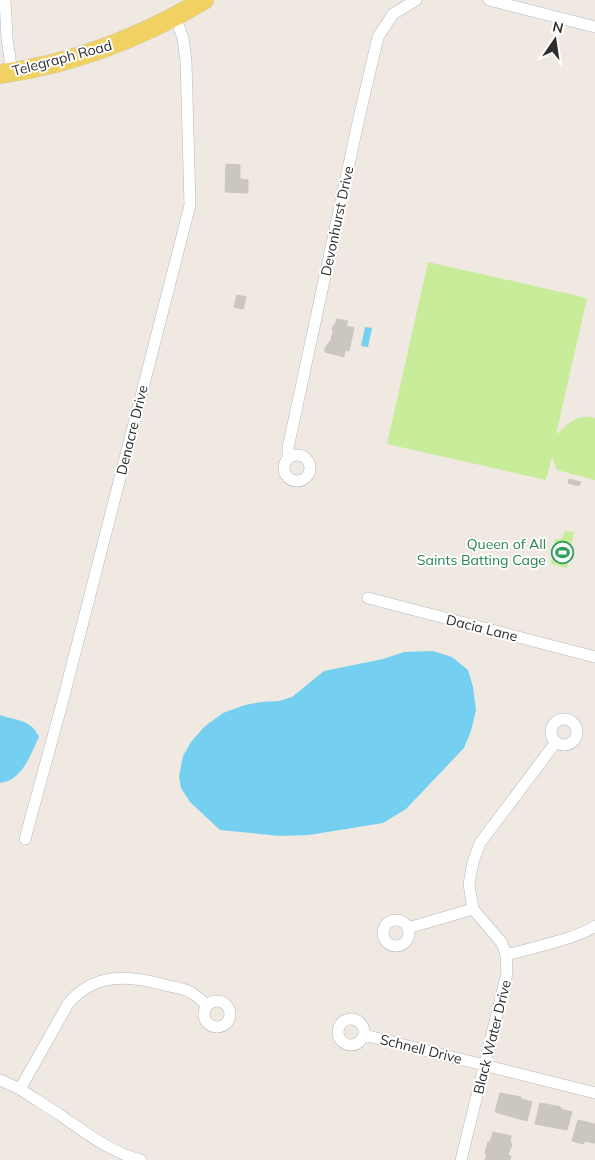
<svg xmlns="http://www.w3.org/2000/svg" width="595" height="1160" viewBox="0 0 595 1160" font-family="Mulish,sans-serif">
  <rect width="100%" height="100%" fill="#efe9e1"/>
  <path fill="#c9ec9a" d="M 428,262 L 587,298 L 556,435 C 568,424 576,413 595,418 L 595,480 L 557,470 L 552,457 L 546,480 L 387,444 Z
    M 565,531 L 574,532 L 567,568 L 551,564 L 555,539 L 562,539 Z"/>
  <path fill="#75cff0" d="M 365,327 L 372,328 L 368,347 L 361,346 Z
    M 433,651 L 452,657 L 468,670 L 473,687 L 476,710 L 471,731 L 464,748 L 406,809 L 383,823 L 309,835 L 280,836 L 220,830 L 190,802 L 181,788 L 179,776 L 183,756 L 191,742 L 204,727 L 223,713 L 245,705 L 261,702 L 279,701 L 292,697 L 324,671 L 383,659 L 404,652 Z
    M 0,715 C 17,721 31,719 39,737 C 30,755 23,780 0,783 Z"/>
  <path fill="#cbc7bf" stroke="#cbc5ba" d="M 226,164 L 240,165 L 240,179 L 248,180 L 248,193 L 225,192 Z
    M 237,295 L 246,297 L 243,309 L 234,307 Z
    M 337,319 L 348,321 L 346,326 L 354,328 L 349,351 L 345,350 L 344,357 L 325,352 L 325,348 L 331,340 L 333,332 L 332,328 L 335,324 Z
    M 569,479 L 581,482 L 579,486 L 568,483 Z
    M 500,1093 L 521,1097 L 521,1099 L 532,1102 L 527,1121 L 495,1112 Z
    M 540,1103 L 561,1107 L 561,1109 L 572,1112 L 567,1130 L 535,1124 Z
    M 578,1120 L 595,1124 L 595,1143 L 584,1141 L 584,1144 L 572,1141 Z
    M 493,1132 L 511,1136 L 510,1143 L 512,1144 L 508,1155 L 511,1156 L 510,1160 L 485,1160 L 487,1154 L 485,1153 L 488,1142 L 490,1142 Z"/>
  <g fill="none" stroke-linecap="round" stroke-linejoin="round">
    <defs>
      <path id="minor" d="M 5,0 L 7,38 L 12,73
        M 489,0 L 595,27
        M284 468a13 13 0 1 1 26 0a13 13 0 1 1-26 0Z
        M 288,458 L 288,448 L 359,118 L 378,37 L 393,14 L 416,0
        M 368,598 L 595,657
        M551 732a13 13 0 1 1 26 0a13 13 0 1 1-26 0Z
        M 25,839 L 63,700 L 190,205 L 186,61 L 183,38 L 175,17
        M383 933a13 13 0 1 1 26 0a13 13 0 1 1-26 0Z
        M 408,928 L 473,909
        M 506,955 C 528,949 579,938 595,926
        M204 1014a13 13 0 1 1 26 0a13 13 0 1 1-26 0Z
        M338 1032a13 13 0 1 1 26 0a13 13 0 1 1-26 0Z
        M 364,1035 L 595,1093
        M 0,1080 L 20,1089
        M 141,1160 C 110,1152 86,1133 60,1115 C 47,1106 33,1098 20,1089 L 68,1004 C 94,972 130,975 165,985 C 172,987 181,988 188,991 C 195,994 201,1000 207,1005
        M 461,1160 L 507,973 L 506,955 L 502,943 L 473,909 L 469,884 L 473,862 L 480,843 L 556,742"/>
      <path id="primary" d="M 0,74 C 72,64 142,37 204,0"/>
    </defs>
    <use href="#minor" stroke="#b4b7c1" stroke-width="12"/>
    <use href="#primary" stroke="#c9c9c9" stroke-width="20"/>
    <use href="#minor" stroke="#fff" stroke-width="11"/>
    <use href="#primary" stroke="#f2d163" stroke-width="19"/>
  </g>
  <defs>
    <symbol id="stadium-ring" viewBox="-11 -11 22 22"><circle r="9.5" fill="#fff" stroke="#2e9e5b" stroke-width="1.5"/><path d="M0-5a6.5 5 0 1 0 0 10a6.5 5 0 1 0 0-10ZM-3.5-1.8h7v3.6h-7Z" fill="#2e9e5b"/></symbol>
  </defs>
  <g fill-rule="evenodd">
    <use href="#stadium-ring" x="550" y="540" width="25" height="25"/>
  </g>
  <g text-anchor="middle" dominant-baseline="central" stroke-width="4" stroke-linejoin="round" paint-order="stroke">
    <g font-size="14" fill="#2e2e2e" stroke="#fff">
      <text transform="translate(62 58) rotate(-15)">Telegraph Road</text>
      <text transform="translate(337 221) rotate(-78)">Devonhurst Drive</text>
      <text transform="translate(132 430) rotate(-76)">Denacre Drive</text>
      <text transform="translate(482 628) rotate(14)">Dacia Lane</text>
      <text transform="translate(492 1037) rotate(-76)">Black Water Drive</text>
      <text transform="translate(421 1049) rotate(14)">Schnell Drive</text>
    </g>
    <g font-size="14" fill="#27864d" stroke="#fff" text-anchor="end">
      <text x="546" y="544">Queen of All<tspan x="546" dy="16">Saints Batting Cage</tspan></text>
    </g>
  </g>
  <g transform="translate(555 40) rotate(13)" stroke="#ffffff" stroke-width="4" paint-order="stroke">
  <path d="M0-4L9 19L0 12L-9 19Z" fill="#2e2e2e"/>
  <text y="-8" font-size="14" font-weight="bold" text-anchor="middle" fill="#2e2e2e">N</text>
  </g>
</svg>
